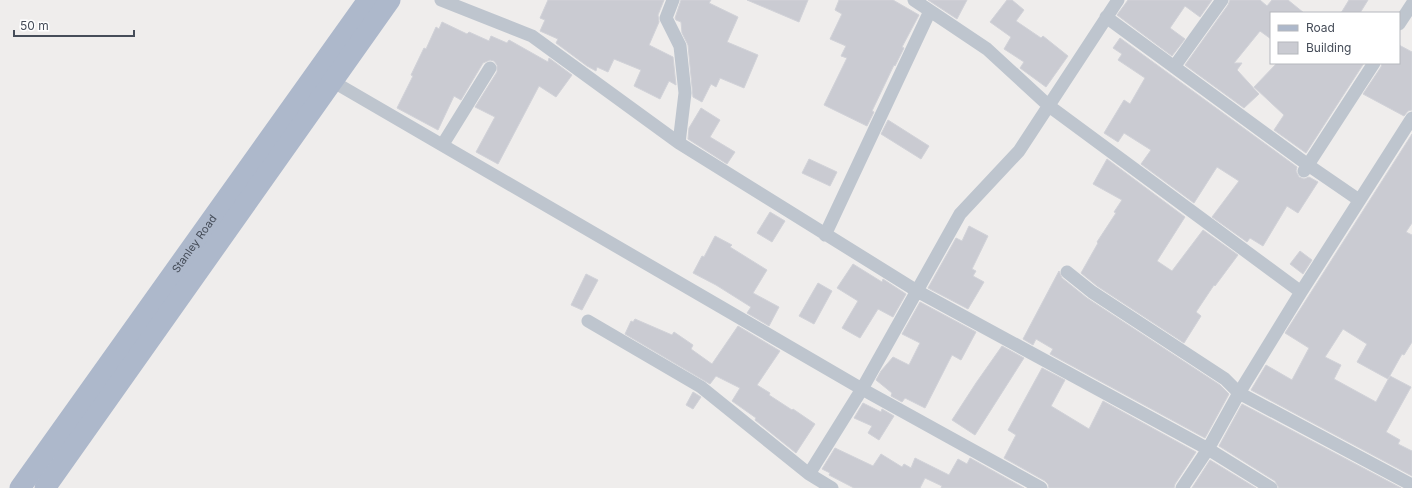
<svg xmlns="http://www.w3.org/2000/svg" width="1412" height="488" viewBox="0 0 1412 488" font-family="Inter,sans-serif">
  <rect width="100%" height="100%" fill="#efedec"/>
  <path fill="#cacbd2" stroke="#d1d2d8" d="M 548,0 L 664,0 L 658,15 L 659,22 L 649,45 L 673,57 L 676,85 L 669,81 L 660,99 L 634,86 L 641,70 L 614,59 L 608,72 L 597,67 L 596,71 L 587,66 L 556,43 L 558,39 L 540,31 L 545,20 L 540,18 Z
    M 681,0 L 711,0 L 709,3 L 738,17 L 727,42 L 758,55 L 744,88 L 720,78 L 716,87 L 711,84 L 702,102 L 693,97 L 688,45 L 682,33 L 681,22 L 676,20 L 675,18 Z
    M 747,0 L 808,0 L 799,22 Z
    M 839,0 L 893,0 L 919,15 L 902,47 L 904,48 L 895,66 L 894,65 L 872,111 L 874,112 L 867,126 L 824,105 L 847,58 L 841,56 L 846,46 L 830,39 L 842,14 L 835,10 Z
    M 928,0 L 967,0 L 957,19 Z
    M 1007,0 L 1012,0 L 1024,10 L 1016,21 L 1041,38 L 1043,36 L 1068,56 L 1046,87 L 1020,68 L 1024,62 L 1004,49 L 1011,37 L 990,22 Z
    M 1128,0 L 1212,0 L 1200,17 L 1185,6 L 1170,28 L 1185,39 L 1172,56 L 1117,15 Z
    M 1230,0 L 1260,0 L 1267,6 L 1272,0 L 1288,0 L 1304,13 L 1271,13 L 1271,39 L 1260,31 L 1234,63 L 1242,63 L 1237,70 L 1259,94 L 1244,108 L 1185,65 L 1228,5 Z
    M 1349,0 L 1368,0 L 1360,13 L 1341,13 Z
    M 442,22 L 467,34 L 469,32 L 489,41 L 491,36 L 507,43 L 509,40 L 548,62 L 549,58 L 572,75 L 556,97 L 539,86 L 498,164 L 476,152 L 495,117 L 475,107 L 497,72 L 497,65 L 494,61 L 490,60 L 483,63 L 461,100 L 454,96 L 438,130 L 397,108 L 413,76 L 411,75 L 424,48 L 426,49 L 436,27 L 439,29 Z
    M 1120,38 L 1297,167 L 1296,171 L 1299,177 L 1304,179 L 1309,177 L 1318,182 L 1298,213 L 1287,206 L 1263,246 L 1250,238 L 1247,242 L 1212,217 L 1239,181 L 1217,167 L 1194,203 L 1141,164 L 1151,150 L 1124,133 L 1118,142 L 1104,133 L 1124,100 L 1130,104 L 1145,78 L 1118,60 L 1122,54 L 1113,48 Z
    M 1399,45 L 1412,52 L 1412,110 L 1408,111 L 1404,116 L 1363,94 L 1381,67 L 1382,63 L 1399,63 Z
    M 1277,63 L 1364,63 L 1306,153 L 1274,130 L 1284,115 L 1254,87 Z
    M 701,108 L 720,120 L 710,137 L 735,152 L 727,164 L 688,139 L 689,128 Z
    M 888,120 L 929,146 L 921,159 L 881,134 Z
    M 1412,134 L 1412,223 L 1406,232 L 1412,235 L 1412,342 L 1404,355 L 1402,354 L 1388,379 L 1357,362 L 1367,344 L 1343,329 L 1325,357 L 1341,365 L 1334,379 L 1376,402 L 1390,376 L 1411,387 L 1386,432 L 1400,440 L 1398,444 L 1412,451 L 1412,476 L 1251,390 L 1266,365 L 1292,380 L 1309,348 L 1285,333 Z
    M 809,159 L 837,172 L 830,186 L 802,173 Z
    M 1107,159 L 1185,217 L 1157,261 L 1172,271 L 1203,230 L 1238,255 L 1215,286 L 1214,285 L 1196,312 L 1201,316 L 1184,343 L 1097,286 L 1081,273 L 1098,243 L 1097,242 L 1116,213 L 1114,212 L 1122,200 L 1093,184 Z
    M 770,212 L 785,221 L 772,242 L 757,233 Z
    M 969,226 L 988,236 L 972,269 L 976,271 L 973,276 L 984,282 L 968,309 L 928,288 L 956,238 L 962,241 Z
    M 715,236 L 732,245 L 730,247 L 767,270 L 753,293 L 779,307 L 769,326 L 747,313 L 751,307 L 716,285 L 693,273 L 702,256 L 704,257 Z
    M 1300,251 L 1312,260 L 1303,274 L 1290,264 Z
    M 853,264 L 882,282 L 883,279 L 906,294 L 893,317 L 878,309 L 860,338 L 842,328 L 858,301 L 837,288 Z
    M 1059,271 L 1062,278 L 1087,298 L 1220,385 L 1229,394 L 1205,438 L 1050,354 L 1053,349 L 1036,339 L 1033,345 L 1023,339 Z
    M 586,274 L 598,280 L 582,310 L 571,305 Z
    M 818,283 L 832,291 L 814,324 L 799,316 Z
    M 920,302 L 976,332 L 961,360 L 952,355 L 925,408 L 905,398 L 902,402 L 891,396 L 892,393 L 876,380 L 881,371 L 893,357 L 909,365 L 920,343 L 902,334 Z
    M 635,319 L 672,335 L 674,332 L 693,345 L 691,349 L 712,364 L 738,326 L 780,351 L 757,385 L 770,393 L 769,395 L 792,410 L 793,409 L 815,424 L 796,453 L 755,420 L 756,418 L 732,401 L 740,388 L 716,376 L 710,384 L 625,334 L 631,321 L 633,322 Z
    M 1002,346 L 1024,358 L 975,435 L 952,420 L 976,383 Z
    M 1042,368 L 1065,380 L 1051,406 L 1089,429 L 1103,401 L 1196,452 L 1175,484 L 1174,488 L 1049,488 L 1048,484 L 1045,481 L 1004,458 L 1016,435 L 1008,430 Z
    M 693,392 L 701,397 L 693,409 L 686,405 Z
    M 863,403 L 881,412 L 882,409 L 894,416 L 879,440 L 868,433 L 872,426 L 854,418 Z
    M 1242,404 L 1401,488 L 1279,488 L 1275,481 L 1219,446 Z
    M 835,448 L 873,466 L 881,454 L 902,467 L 904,464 L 911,468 L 915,458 L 949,475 L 958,459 L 967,464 L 970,458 L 1024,488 L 941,488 L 942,486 L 925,478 L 920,488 L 854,488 L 829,475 L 830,473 L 822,469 Z
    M 1210,460 L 1256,488 L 1192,488 Z"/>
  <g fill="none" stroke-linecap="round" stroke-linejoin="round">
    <path stroke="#bec5ce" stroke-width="13" d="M 441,0 L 532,36 L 679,143
      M 673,0 L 666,18 L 680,46 L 685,93 L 679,143 L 917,291 L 1208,449 L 1271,488
      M 914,0 L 987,49 L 1049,106 L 1301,292
      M 1106,17 L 1308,165 L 1359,200
      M 1399,24 L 1412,4
      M 1174,67 L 1222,0
      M 332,81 L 862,389 L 1041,488
      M 443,144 L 490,68
      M 1304,171 L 1374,63
      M 825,235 L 930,11
      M 1067,272 L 1092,292 L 1225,379 L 1239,393 L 1412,485
      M 588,321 L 701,387 L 809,474 L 832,488
      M 809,474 L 862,389 L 960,214 L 1019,151 L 1118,0
      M 1182,488 L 1208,449 L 1239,393 L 1301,292 L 1412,118"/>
    <g stroke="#adb8cb" stroke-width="21">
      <path id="s1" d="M 20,488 L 368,0"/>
      <path d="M 45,488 L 390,0"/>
    </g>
  </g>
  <g text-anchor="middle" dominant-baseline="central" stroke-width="4" stroke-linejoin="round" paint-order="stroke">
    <g font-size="11" fill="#464d59" stroke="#fff">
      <text stroke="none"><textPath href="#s1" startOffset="300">Stanley Road</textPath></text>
    </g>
  </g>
  <rect x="1270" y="12" width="130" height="52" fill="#ffffff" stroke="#b5b8bd"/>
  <rect x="1278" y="25" width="20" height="6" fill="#adb8cb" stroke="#b5b8bd"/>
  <text x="1306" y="32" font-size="12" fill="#464d59">Road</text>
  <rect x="1278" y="42" width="20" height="12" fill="#cacbd2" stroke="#b5b8bd"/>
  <text x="1306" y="52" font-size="12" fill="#464d59">Building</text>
  <path d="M14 30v6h120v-6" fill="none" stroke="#464d59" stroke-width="2"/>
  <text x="20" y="30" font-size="12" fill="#464d59" stroke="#ffffff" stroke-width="3" paint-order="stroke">50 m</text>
</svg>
